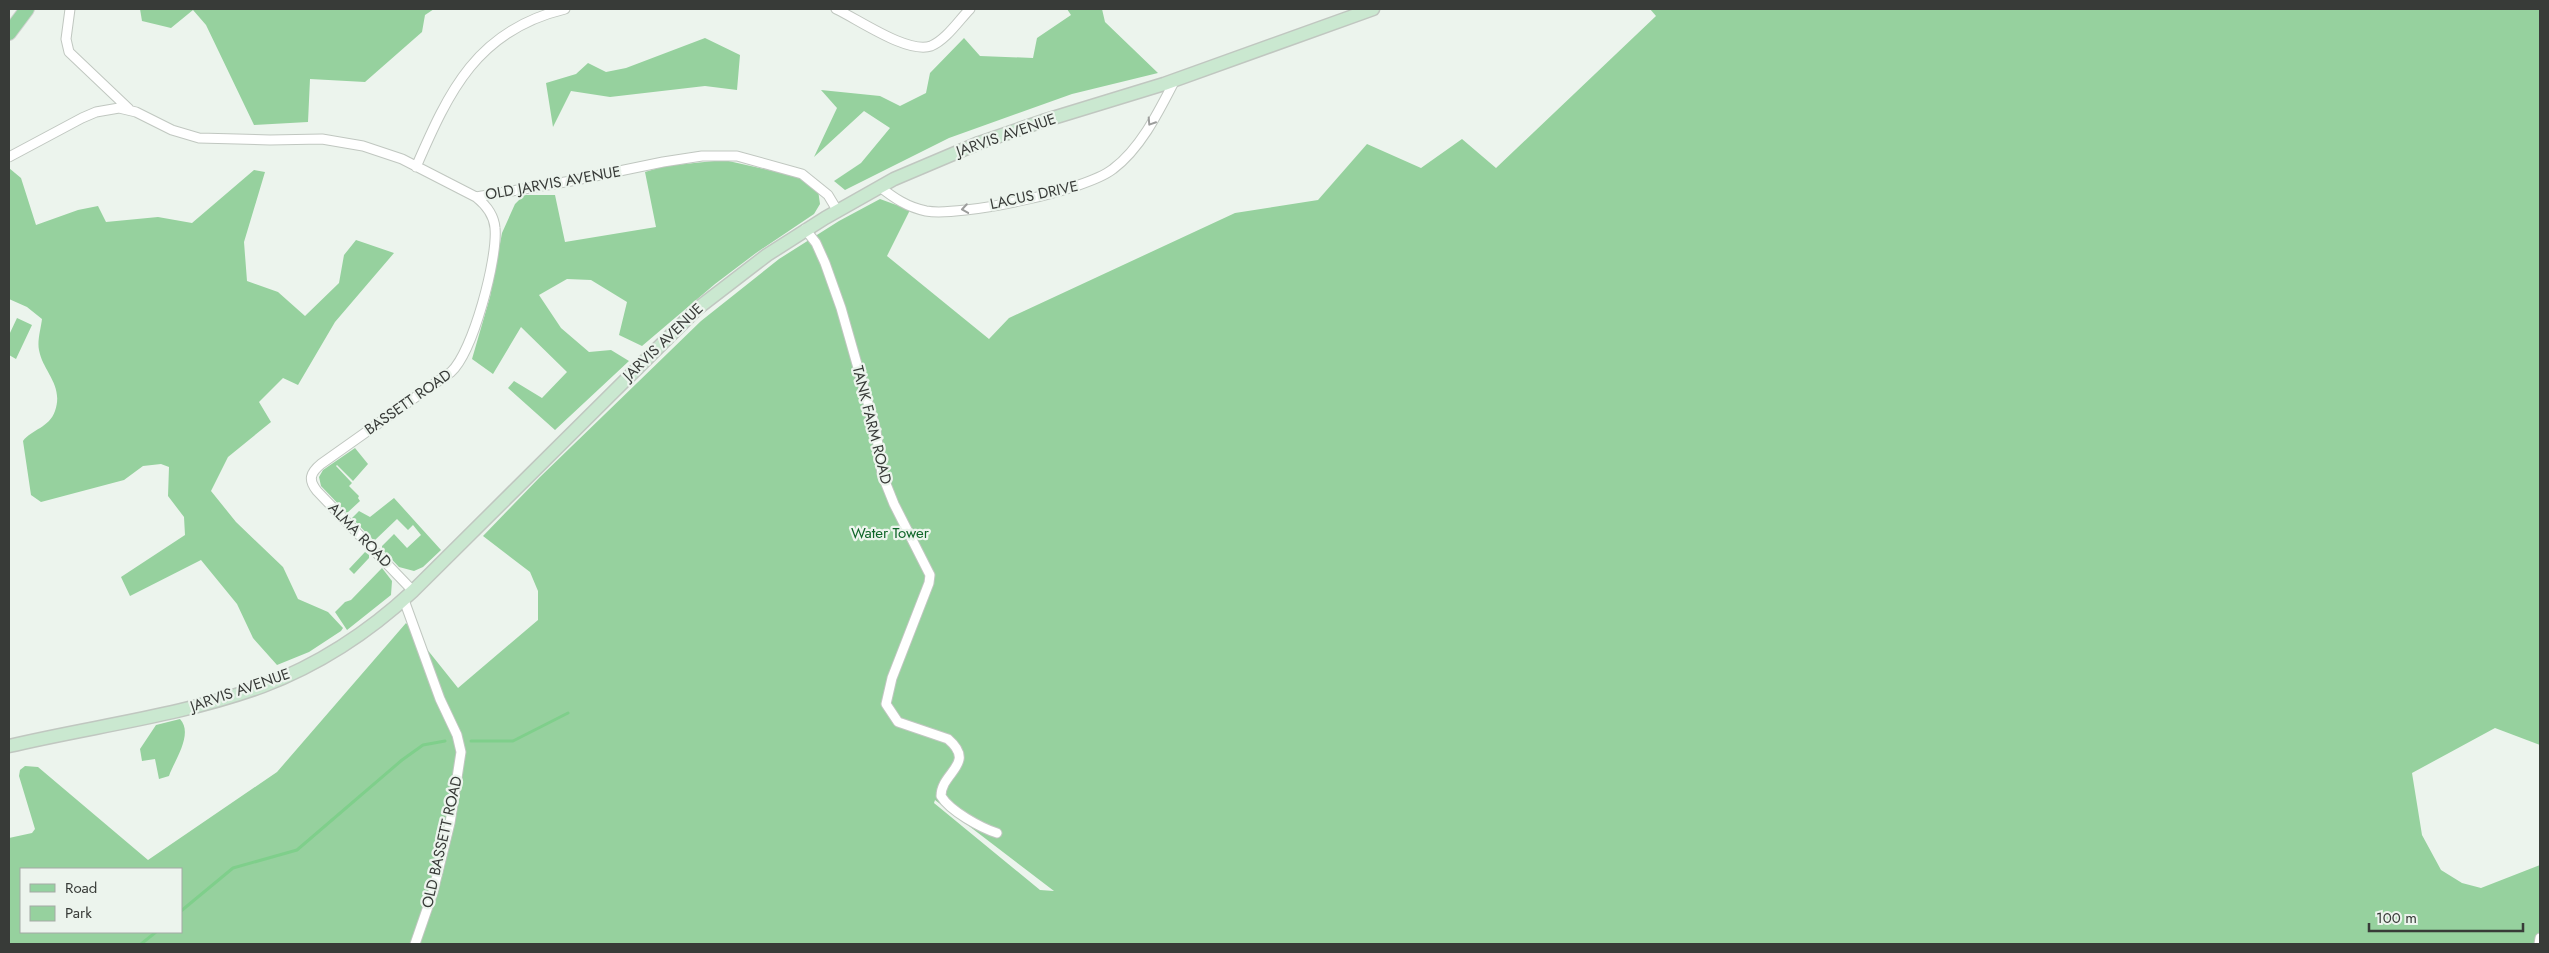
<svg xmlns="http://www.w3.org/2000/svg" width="2549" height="953" viewBox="0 0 2549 953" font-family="Jost,sans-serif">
  <rect width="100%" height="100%" fill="#ecf4ed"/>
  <path fill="#96d19e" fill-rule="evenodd" d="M 140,9 L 434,9 L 425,15 L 422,32 L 365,82 L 310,79 L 308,122 L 254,125 L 206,25 L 193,10 L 171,28 L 142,21 Z
    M 1067,9 L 1102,9 L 1105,22 L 1158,73 L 1072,94 L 949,138 L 845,190 L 834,181 L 861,163 L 890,128 L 864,111 L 814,157 L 837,108 L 821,90 L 880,96 L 900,106 L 926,93 L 930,73 L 964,38 L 980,56 L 1033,58 L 1037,38 L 1071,15 Z
    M 1650,9 L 2540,9 L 2540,745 L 2495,728 L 2412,773 L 2422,835 L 2441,870 L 2462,883 L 2481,888 L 2540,865 L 2540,944 L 9,944 L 9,838 L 32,833 L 35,829 L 19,776 L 20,770 L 25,766 L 38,767 L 148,860 L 277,772 L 406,623 L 458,688 L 538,620 L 538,591 L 530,572 L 483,536 L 540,477 L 701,321 L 779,259 L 839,221 L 880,199 L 910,210 L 887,256 L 989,339 L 1009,318 L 1235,213 L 1318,200 L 1367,144 L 1421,168 L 1462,139 L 1496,168 L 1656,16 ZM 935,800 L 1054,891 L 1040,890 L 934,803 ZM 21,869 L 181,869 L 181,932 L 21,932 Z
    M 705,38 L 740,55 L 737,90 L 705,86 L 610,97 L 571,91 L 553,127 L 546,83 L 576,74 L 588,63 L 606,72 L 626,68 Z
    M 724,160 L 800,177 L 818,190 L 820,204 L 814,214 L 756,253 L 715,284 L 642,346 L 619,335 L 627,302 L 591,280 L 567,279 L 539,295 L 561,328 L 589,352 L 611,350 L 629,361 L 555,430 L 508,388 L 514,381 L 542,398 L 567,372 L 521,327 L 493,374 L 472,359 L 490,297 L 502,233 L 515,204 L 524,195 L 555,195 L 565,242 L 656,227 L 645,172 L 665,166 Z
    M 9,168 L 21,178 L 36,225 L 78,210 L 98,206 L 106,222 L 158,217 L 192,223 L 254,170 L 265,172 L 244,242 L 247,281 L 278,292 L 305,316 L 339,283 L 344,255 L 356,240 L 394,253 L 335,322 L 298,385 L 283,378 L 259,402 L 271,422 L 228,457 L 211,491 L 236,522 L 283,567 L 298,599 L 328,612 L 343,628 L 341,631 L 309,652 L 277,665 L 253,638 L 237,604 L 201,560 L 130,596 L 121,577 L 185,535 L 184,517 L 168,496 L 169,467 L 161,464 L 143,466 L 124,480 L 41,502 L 31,495 L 23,441 C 32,429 49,428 55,411 C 64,385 43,372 39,350 C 37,341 41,328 42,319 L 27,307 L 9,299 Z
    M 17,318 L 32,325 L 16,359 L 9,355 L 9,335 Z
    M 355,448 L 368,464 L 353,481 L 337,465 L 336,466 L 352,483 L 349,486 L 359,496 L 358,498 L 360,501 L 347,513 L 321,486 L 319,477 L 323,470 Z
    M 394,498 L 441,550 L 423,567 L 414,571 L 399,567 L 382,549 L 382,546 L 394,534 L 407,548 L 421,535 L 413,525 L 408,530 L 397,519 L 374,541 L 352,518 L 359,511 L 370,517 Z
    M 365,552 L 369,555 L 369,558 L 354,574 L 349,569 Z
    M 382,568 L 392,581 L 391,595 L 347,630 L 335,612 L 345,602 L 351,600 Z
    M 180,719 C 194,734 174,761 169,776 L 159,779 L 155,759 L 142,761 L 140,749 L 156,725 Z"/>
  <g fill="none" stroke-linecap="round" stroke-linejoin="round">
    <path stroke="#7fcf8b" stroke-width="3" d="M 471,741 L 513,741 L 568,713
      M 181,911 L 233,868 L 297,850 L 402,760 L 423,745 L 445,741
      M 141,944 L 156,932"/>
    <defs>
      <path id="street" d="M 70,9 L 66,39 L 69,52 L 129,109
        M 836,9 C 858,19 907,54 931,46 C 946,40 959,20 970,9
        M 9,157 L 82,118 L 96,112 L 119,108 L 136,112 L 172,130 L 199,138 L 270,140 L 322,139 L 363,146 L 402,159 L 476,197 L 571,181 L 663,162 L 702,156 L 737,156 L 802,174 L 828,195 L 837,210
        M 416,167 C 449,91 477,30 565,9
        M 880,187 C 894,198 907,207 926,211 C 960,217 1085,191 1113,169 C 1141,148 1159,111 1175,80
        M 805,229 L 816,243 L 825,263 L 841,308 L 876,431 L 882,474 L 894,504 L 930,575 L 929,583 L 892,678 L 886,704 L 898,722 L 948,739 C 977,764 941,772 941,796 C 950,811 981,828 997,833
        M 413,591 L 317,491 C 308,480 310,473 321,464 L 451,372 C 473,352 498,258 495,228 C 494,215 486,205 476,197
        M 404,600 L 440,699 L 457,735 L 461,752 L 450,823 L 433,892 L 415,944
        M 2539,944 L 2540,938"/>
      <path id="secondary" d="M 9,746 C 93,726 181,716 263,686 C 318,665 370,631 413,591 L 698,308 L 767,255 L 825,218 L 894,179 L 979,143 L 1043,121 L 1164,84 L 1373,9"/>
      <path id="primary" d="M 9,33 L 27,9"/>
    </defs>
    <use href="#street" stroke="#c0c7c0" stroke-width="11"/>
    <use href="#secondary" stroke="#c0c7c0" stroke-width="15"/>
    <use href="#primary" stroke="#cfd0cf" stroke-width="16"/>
    <use href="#street" stroke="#fff" stroke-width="9"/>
    <use href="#secondary" stroke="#cae8d0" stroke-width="12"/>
    <use href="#primary" stroke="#94d2a0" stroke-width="14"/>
  </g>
  <defs><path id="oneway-chevron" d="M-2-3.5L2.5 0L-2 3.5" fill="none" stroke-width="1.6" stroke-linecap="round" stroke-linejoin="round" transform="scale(1.25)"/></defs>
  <g stroke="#9c9d9c">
    <use href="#oneway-chevron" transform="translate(1151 122) rotate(123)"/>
    <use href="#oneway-chevron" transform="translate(965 209) rotate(171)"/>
  </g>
  <g text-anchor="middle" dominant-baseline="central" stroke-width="4.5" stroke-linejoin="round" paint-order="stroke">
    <g font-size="15" fill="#383b38" stroke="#ecf4ed">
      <text transform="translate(1006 135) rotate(-19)">JARVIS AVENUE</text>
      <text transform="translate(553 183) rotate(-10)">OLD JARVIS AVENUE</text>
      <text transform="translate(1034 195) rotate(-12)">LACUS DRIVE</text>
      <text transform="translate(663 342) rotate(-44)">JARVIS AVENUE</text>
      <text transform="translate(408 402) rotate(-35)">BASSETT ROAD</text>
      <text transform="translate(872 425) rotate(76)">TANK FARM ROAD</text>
      <text transform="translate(360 535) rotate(46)">ALMA ROAD</text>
      <text transform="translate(240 690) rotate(-19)">JARVIS AVENUE</text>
      <text transform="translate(442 842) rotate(-77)">OLD BASSETT ROAD</text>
    </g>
    <g font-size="15" fill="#0e6528" stroke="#ecf4ed">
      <text x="890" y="533">Water Tower</text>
    </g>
  </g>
  <rect width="2549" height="953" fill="none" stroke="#383b38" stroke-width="20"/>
  <rect x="20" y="868" width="162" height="65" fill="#ecf4ed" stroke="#a4aaa5"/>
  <rect x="30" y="884" width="25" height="8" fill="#94d2a0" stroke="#a4aaa5"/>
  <text x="65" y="893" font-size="15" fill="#383b38">Road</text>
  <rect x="30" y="906" width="25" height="15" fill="#96d19e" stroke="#a4aaa5"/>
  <text x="65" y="918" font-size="15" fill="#383b38">Park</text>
  <path d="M2369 923v8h154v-8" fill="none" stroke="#383b38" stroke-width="2.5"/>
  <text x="2376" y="923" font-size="15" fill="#383b38" stroke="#ecf4ed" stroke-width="4" paint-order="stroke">100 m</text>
</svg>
